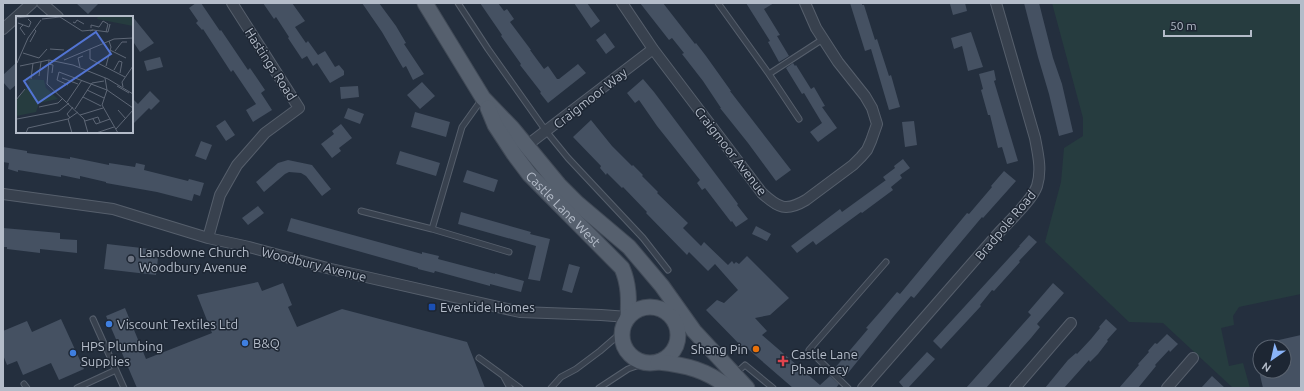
<svg xmlns="http://www.w3.org/2000/svg" width="1304" height="391" viewBox="0 0 1304 391" font-family="Ubuntu,sans-serif">
  <rect width="100%" height="100%" fill="#242f3e"/>
  <path fill="#263c3f" d="M 1052,3 L 1301,3 L 1301,294 L 1239,307 L 1233,316 L 1234,325 L 1221,328 L 1229,366 L 1243,363 L 1250,388 L 1233,388 L 1163,323 L 1129,322 L 1045,242 L 1061,182 L 1064,148 L 1083,136 L 1083,118 Z"/>
  <path fill="#455162" d="M 76,3 L 99,3 L 88,14 Z
    M 196,3 L 201,3 L 220,31 L 221,30 L 248,70 L 250,68 L 265,90 L 261,93 L 272,110 L 253,122 L 246,110 L 256,104 L 233,70 L 231,72 L 203,29 L 202,30 L 196,23 L 198,21 L 189,8 Z
    M 263,3 L 292,3 L 305,21 L 295,27 L 306,43 L 308,41 L 318,55 L 325,51 L 335,67 L 339,65 L 344,71 L 344,75 L 330,83 L 317,63 L 313,66 L 307,56 L 302,59 L 288,38 L 289,37 L 276,17 L 274,19 Z
    M 362,3 L 379,3 L 396,26 L 406,43 L 404,44 L 424,74 L 413,80 L 406,66 L 403,68 L 382,32 Z
    M 480,3 L 498,3 L 504,11 L 507,9 L 514,19 L 510,22 L 531,50 L 530,50 L 544,69 L 548,66 L 557,79 L 559,79 L 578,64 L 586,73 L 548,103 L 540,93 L 541,92 L 520,65 L 521,64 L 501,36 L 502,35 Z
    M 574,3 L 587,3 L 600,21 L 591,28 Z
    M 640,3 L 663,3 L 695,44 L 696,43 L 706,56 L 731,91 L 730,91 L 791,170 L 776,181 L 748,143 L 720,108 L 721,108 L 703,81 L 682,54 L 684,53 L 672,38 L 669,40 Z
    M 746,3 L 774,3 L 764,9 L 780,35 L 777,36 L 789,56 L 779,62 L 768,42 L 770,41 Z
    M 850,3 L 862,3 L 862,5 L 864,5 L 875,40 L 877,39 L 889,76 L 891,75 L 900,107 L 889,110 L 871,49 L 865,51 Z
    M 955,3 L 965,3 L 967,11 L 953,15 L 950,4 Z
    M 1024,3 L 1039,3 L 1053,58 L 1062,84 L 1073,132 L 1059,136 L 1049,94 L 1038,57 Z
    M 132,16 L 154,43 L 140,52 L 132,40 Z
    M 971,32 L 983,67 L 968,71 L 962,46 L 954,49 L 951,38 Z
    M 605,33 L 615,47 L 606,54 L 596,40 Z
    M 160,57 L 163,67 L 147,71 L 144,61 Z
    M 17,62 L 17,84 L 10,90 L 3,82 L 3,75 Z
    M 793,63 L 795,66 L 796,65 L 811,89 L 814,87 L 825,106 L 822,107 L 837,128 L 818,142 L 810,132 L 822,123 L 804,93 L 802,94 L 786,68 Z
    M 994,70 L 996,80 L 994,81 L 1018,161 L 1007,164 L 1002,147 L 998,148 L 990,115 L 988,115 L 981,90 L 983,89 L 979,74 Z
    M 643,79 L 654,92 L 738,204 L 737,205 L 748,219 L 736,227 L 732,221 L 731,222 L 705,188 L 702,190 L 697,183 L 700,180 L 657,126 L 639,100 L 635,103 L 627,93 Z
    M 422,82 L 435,96 L 420,109 L 407,95 Z
    M 358,86 L 359,97 L 341,99 L 340,87 Z
    M 150,91 L 160,101 L 151,110 L 149,108 L 132,125 L 132,98 L 138,104 Z
    M 348,108 L 364,114 L 360,124 L 344,118 Z
    M 415,112 L 450,122 L 446,137 L 411,127 Z
    M 225,120 L 235,135 L 226,141 L 216,126 Z
    M 591,120 L 612,146 L 632,166 L 633,165 L 643,175 L 642,176 L 658,192 L 657,193 L 688,223 L 683,228 L 701,246 L 704,242 L 728,265 L 732,261 L 734,264 L 736,262 L 739,264 L 747,256 L 789,298 L 770,315 L 755,318 L 767,331 L 762,335 L 820,385 L 830,376 L 839,384 L 836,388 L 793,388 L 748,349 L 746,351 L 706,310 L 717,300 L 724,303 L 738,290 L 715,264 L 708,271 L 689,252 L 687,255 L 646,213 L 647,212 L 623,187 L 622,188 L 607,173 L 606,175 L 600,168 L 601,166 L 573,137 Z
    M 914,121 L 917,145 L 905,147 L 902,122 Z
    M 341,124 L 352,138 L 339,148 L 341,151 L 332,158 L 321,144 L 334,134 L 332,131 Z
    M 201,141 L 212,145 L 206,160 L 195,156 Z
    M 3,147 L 27,151 L 27,153 L 70,159 L 70,157 L 109,165 L 109,163 L 135,167 L 136,163 L 145,165 L 144,170 L 188,181 L 189,179 L 204,183 L 200,196 L 194,194 L 192,201 L 157,192 L 106,183 L 106,182 L 80,176 L 80,179 L 61,175 L 61,177 L 18,170 L 18,172 L 8,169 L 9,163 L 3,162 Z
    M 400,151 L 440,163 L 436,176 L 396,164 Z
    M 903,159 L 910,168 L 900,175 L 902,178 L 891,187 L 883,177 L 895,168 L 894,166 Z
    M 288,160 L 312,165 L 331,189 L 322,196 L 306,176 L 301,173 L 289,172 L 285,174 L 264,192 L 256,182 L 278,163 Z
    M 467,170 L 498,180 L 494,192 L 463,182 Z
    M 1004,171 L 1016,181 L 983,218 L 982,217 L 914,298 L 911,296 L 894,316 L 844,378 L 834,369 L 868,329 L 866,328 L 880,312 L 897,292 L 900,294 L 967,213 L 969,214 L 992,187 L 991,186 Z
    M 886,180 L 893,190 L 862,213 L 861,212 L 816,245 L 813,241 L 797,253 L 791,246 L 840,209 L 842,212 Z
    M 258,206 L 264,213 L 248,225 L 242,218 Z
    M 461,212 L 531,232 L 530,234 L 550,239 L 540,281 L 528,279 L 536,246 L 458,224 Z
    M 291,218 L 422,254 L 422,252 L 439,256 L 438,259 L 495,274 L 495,273 L 524,281 L 521,292 L 490,284 L 490,286 L 435,271 L 434,273 L 418,269 L 418,268 L 287,231 Z
    M 756,226 L 771,234 L 767,241 L 752,234 Z
    M 3,228 L 60,233 L 60,239 L 77,240 L 77,253 L 40,249 L 40,253 L 7,249 L 7,247 L 3,247 Z
    M 1029,235 L 1037,242 L 1019,261 L 1020,262 L 994,291 L 992,290 L 980,305 L 981,306 L 941,349 L 933,341 L 1020,246 L 1019,246 Z
    M 107,244 L 159,250 L 156,275 L 104,269 Z
    M 569,264 L 580,267 L 572,293 L 562,290 Z
    M 258,282 L 262,291 L 283,283 L 292,305 L 288,307 L 297,327 L 342,309 L 467,342 L 485,388 L 137,388 L 106,316 L 125,308 L 146,359 L 212,333 L 197,295 Z
    M 1053,283 L 1064,293 L 1037,324 L 1040,327 L 1031,338 L 986,388 L 966,388 L 1031,315 L 1028,312 Z
    M 61,319 L 84,369 L 59,380 L 51,363 L 23,375 L 17,361 L 7,365 L 3,355 L 3,331 L 27,321 L 32,332 Z
    M 1106,319 L 1117,329 L 1107,340 L 1108,341 L 1098,354 L 1090,362 L 1089,360 L 1064,388 L 1045,388 L 1068,360 L 1076,353 L 1077,354 L 1091,339 L 1100,328 L 1099,327 Z
    M 1167,334 L 1178,344 L 1170,352 L 1169,350 L 1155,365 L 1156,366 L 1138,388 L 1119,388 L 1139,365 L 1138,364 L 1149,352 L 1148,351 L 1155,343 L 1157,344 Z
    M 1301,335 L 1301,388 L 1263,388 L 1259,371 L 1284,371 L 1284,347 L 1266,347 L 1266,343 Z
    M 927,352 L 935,359 L 908,388 L 904,388 L 899,382 Z
    M 1212,376 L 1225,388 L 1201,388 Z"/>
  <g fill="none" stroke-linecap="round" stroke-linejoin="round">
    <defs>
      <path id="service" d="M 458,3 L 488,49 L 546,131 L 568,158 L 643,238 L 668,270
        M 718,3 L 769,74 L 799,119
        M 769,74 L 823,39
        M 361,211 L 432,229 L 462,127 L 482,99
        M 432,229 L 509,252
        M 93,319 L 124,388
        M 479,358 L 520,388
        M 736,373 L 745,365 L 773,388
        M 504,377 L 510,388
        M 24,384 L 27,388
        M 77,388 L 116,370
        M 551,388 L 561,377 L 576,369 L 600,351 L 622,332
        M 599,388 L 628,369 L 645,363
        M 848,388 L 809,350 L 886,262"/>
      <path id="minor" d="M 42,3 L 58,17
        M 622,3 L 653,49 L 762,193 C 778,208 786,212 806,200 L 853,165 L 861,157 L 867,150 L 871,141 L 877,124 L 872,108 L 865,96 L 838,62 L 816,28 L 805,3
        M 3,29 L 32,3
        M 526,146 L 653,49
        M 3,194 L 113,209 L 208,238 L 249,247 L 331,269 L 520,312 L 601,315 L 628,317
        M 208,238 L 220,195 L 237,165 L 265,133 L 299,108 L 232,3
        M 863,388 C 907,338 951,287 995,237 C 1006,224 1032,201 1037,186 C 1042,170 1038,154 1035,138 L 996,3
        M 1015,388 L 1071,323
        M 1167,388 L 1193,358"/>
      <g id="primary">
        <path d="M 425,3 L 483,98 L 512,128 L 559,185 L 577,203 L 629,247 L 662,286 L 694,331 L 747,388"/>
        <path id="s1" d="M 488,108 L 495,125 L 514,154 L 529,174 L 622,268 C 629,284 629,300 628,317"/>
        <circle cx="650" cy="335" r="28"/>
        <path d="M 658,362 C 686,365 707,370 729,388"/>
      </g>
    </defs>
    <use href="#service" stroke="#565f6c" stroke-width="7"/>
    <use href="#minor" stroke="#565f6c" stroke-width="12"/>
    <use href="#primary" stroke="#414a57" stroke-width="17"/>
    <use href="#service" stroke="#38414e" stroke-width="5"/>
    <use href="#minor" stroke="#38414e" stroke-width="10"/>
    <use href="#primary" stroke="#56606e" stroke-width="15"/>
  </g>
  <circle fill="#6b7280" stroke="#1d2633" stroke-width="1.5" cx="131" cy="259" r="4"/>
  <rect fill="#1a4fb4" stroke="#1d2633" stroke-width="1.5" x="428" y="303" width="8" height="8" rx="2"/>
  <g fill="#3f7fe0" stroke="#1d2633" stroke-width="1.5">
    <circle cx="109" cy="324" r="4"/>
    <circle cx="245" cy="343" r="4"/>
    <circle cx="73" cy="353" r="4"/>
  </g>
  <circle fill="#e8710a" stroke="#1d2633" stroke-width="1.5" cx="756" cy="349" r="4"/>
  <path fill="#e0444e" stroke="#1d2633" stroke-width="1.5" d="M781 355h4v4h4v4h-4v4h-4v-4h-4v-4h4z"/>
  <g text-anchor="middle" dominant-baseline="central" stroke-width="3" stroke-linejoin="round" paint-order="stroke">
    <g font-size="13" fill="#b4bcc9" stroke="#1d2633">
      <text transform="translate(271 64) rotate(57)">Hastings Road</text>
      <text transform="translate(590 98) rotate(-38)">Craigmoor Way</text>
      <text transform="translate(731 151) rotate(52)">Craigmoor Avenue</text>
      <text stroke="none"><textPath href="#s1" startOffset="127">Castle Lane West</textPath></text>
      <text transform="translate(1005 225) rotate(-50)">Bradpole Road</text>
      <text transform="translate(314 264) rotate(14)">Woodbury Avenue</text>
    </g>
    <g font-size="13" fill="#b4bcc9" stroke="#1d2633" text-anchor="start">
      <text x="139" y="252">Lansdowne Church<tspan x="139" dy="15">Woodbury Avenue</tspan></text>
      <text x="440" y="307">Eventide Homes</text>
      <text x="117" y="324">Viscount Textiles Ltd</text>
      <text x="253" y="343">B&amp;Q</text>
      <text x="81" y="346">HPS Plumbing<tspan x="81" dy="15">Supplies</tspan></text>
      <text x="748" y="349" text-anchor="end">Shang Pin</text>
      <text x="791" y="354">Castle Lane<tspan x="791" dy="15">Pharmacy</tspan></text>
    </g>
  </g>
  <g transform="translate(16 16)">
    <rect width="117" height="117" fill="#242f3e"/>
    <path d="M 82,0 L 117,0 L 117,10 L 81,3 ZM 11,60 L 11,63 L 28,64 L 30,72 L 42,83 L 23,87 L 20,96 L 0,100 L 0,85 L 14,67 L 10,63 Z" fill="#263c3f"/>
    <path fill="none" stroke="#5e6776" stroke-width="1" d="M 0,2 L 18,0M 26,3 L 44,1 L 66,15 L 77,14 L 74,15M 57,6 L 59,7 L 61,4 L 68,8M 2,7 L 13,11 L 15,6 L 12,3M 7,9 L 4,12 L 9,19M 75,12 L 75,9 L 83,11 L 87,5 L 92,8 L 90,16M 77,14 L 92,16 L 94,8M 14,26 L 20,15 L 18,13M 34,33 L 48,34M 74,33 L 74,43 L 109,61M 94,34 L 110,42M 99,35 L 106,26 L 111,26M 7,37 L 23,42 L 31,33M 33,44 L 31,68 L 68,103 L 72,117M 48,44 L 98,23 L 117,22M 1,47 L 12,22 L 25,4M 32,48 L 37,49 L 36,57M 4,50 L 33,44 L 57,49 L 92,63 L 117,78M 90,50 L 95,31 L 93,25M 64,51 L 62,42 L 67,40M 98,54 L 103,45 L 106,46 L 104,57M 23,60 L 25,46M 46,62 L 62,68M 89,62 L 91,74 L 86,89 L 102,117M 15,63 L 17,47M 52,69 L 41,64 L 43,56 L 91,74 L 117,92M 101,70 L 113,77M 107,71 L 106,66 L 117,50M 71,74 L 88,82M 67,81 L 85,90M 0,84 L 9,73M 51,86 L 66,64M 23,91 L 42,87 L 47,82M 59,93 L 76,67 L 88,65M 102,94 L 110,103M 64,99 L 87,92M 54,102 L 51,98 L 57,91M 1,103 L 43,95 L 53,87M 52,103 L 56,117M 77,103 L 80,108 L 94,103M 69,105 L 82,101 L 84,106M 100,113 L 117,94M 10,117 L 12,112 L 52,103 L 62,96M 80,117 L 98,111"/>
    <path fill="#5274d3" fill-opacity="0.15" stroke="#5274d3" stroke-width="2" d="M 80,16 L 95,38 L 22,87 L 8,65 Z"/>
    <rect width="117" height="117" fill="none" stroke="#b4bcc9" stroke-width="2"/>
  </g>
  <rect width="1304" height="391" fill="none" stroke="#b4bcc9" stroke-width="8"/>
  <g transform="translate(1272 359) rotate(214)"><circle r="19" fill="#1d2633" stroke="#59626f"/>
  <path d="M0-3L7 15L0 10L-7 15Z" fill="#8ab4f8"/>
  <text y="-6" font-size="11" font-weight="bold" text-anchor="middle" fill="#b4bcc9">N</text>
  </g>
  <path d="M1164 30v6h87v-6" fill="none" stroke="#b4bcc9" stroke-width="2"/>
  <text x="1170" y="30" font-size="12" fill="#b4bcc9" stroke="#1d2633" stroke-width="3" paint-order="stroke">50 m</text>
</svg>
